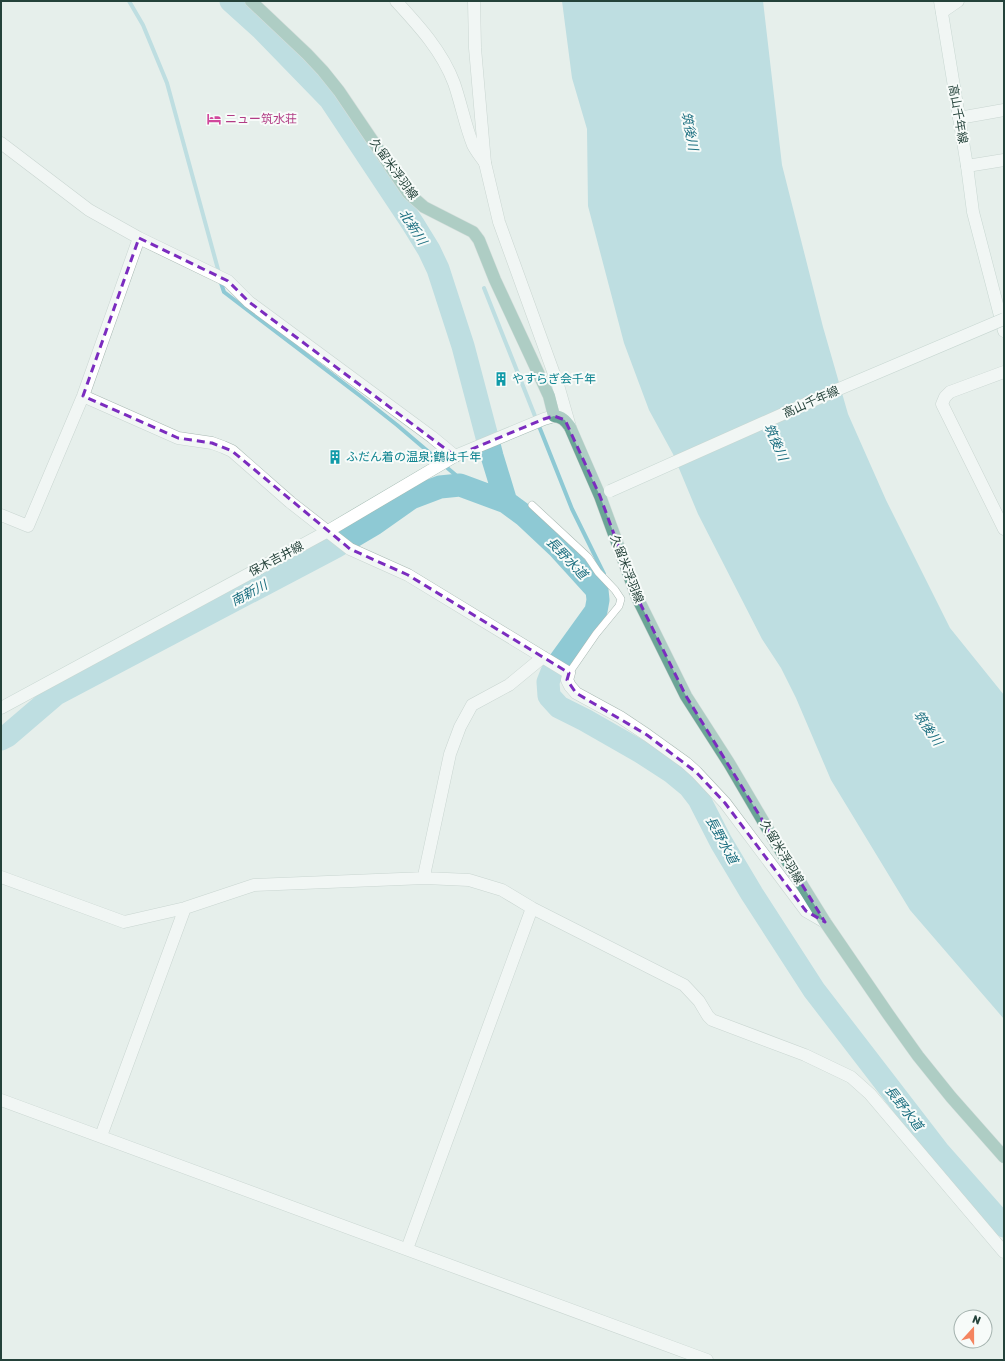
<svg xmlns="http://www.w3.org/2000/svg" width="1005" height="1361" viewBox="0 0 1005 1361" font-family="Rubik,'Noto Sans JP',sans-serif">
  <rect width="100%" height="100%" fill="#e6efeb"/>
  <path fill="#8ec9d4" d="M 562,1 L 763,1 L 782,165 L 823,327 L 848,414 L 886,500 L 950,628 L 1004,695 L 1004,1019 L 910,910 L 831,780 L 796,698 L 781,668 L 762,639 L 698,514 L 673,454 L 649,410 L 624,343 L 588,206 L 587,129 L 572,78 Z"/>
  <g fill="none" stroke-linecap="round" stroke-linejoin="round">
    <path stroke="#8ec9d4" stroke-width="4" d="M 129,1 L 143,25 L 167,83 L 219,273
      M 220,280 L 224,292 L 359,395 L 397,425 L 458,477 L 460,485
      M 484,288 L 572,509 L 604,574 L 597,590"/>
    <path stroke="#8ec9d4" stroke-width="23" d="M 231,1 L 262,29 L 330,99 L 413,224 L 429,250 L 438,269 L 463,346 L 492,456 L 506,502
      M 1,739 L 7,736 L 56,694 L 335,547 L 374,524 L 411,498 L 440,487 L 460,485 L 506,502 L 525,516 L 558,547 L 597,590 L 598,600 L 596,611 L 552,672 L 548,682 L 549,696 L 559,707 L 585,720 L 641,752 L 672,772 L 689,786 L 699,799 L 721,842 L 752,894 L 814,990 L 938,1151 L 1004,1226"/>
    <defs>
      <path id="service" d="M 532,505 L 588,557 L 598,572 L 615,590 L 621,599 L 619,606 L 596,634 L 569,673"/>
      <path id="minor" d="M 396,1 C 419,26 442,51 454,83 C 461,103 465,125 473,145 C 476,151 481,157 485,163
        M 942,12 L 958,1
        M 959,118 L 1004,110
        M 1,143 L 89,210 L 139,238 L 228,281 L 249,302 L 432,437 L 455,456
        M 967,166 L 1004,160
        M 1004,372 L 950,392 L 945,397 L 942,404 L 1004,529
        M 83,396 L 178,438 L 212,443 L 223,447 L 232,451 L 290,502 L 350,549 L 408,575 L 569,673 L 567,680 L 570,686 L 576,693 L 620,717 L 647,735 L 686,763 L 696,772 L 725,803 L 806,911 L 825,922
        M 1,515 L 28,526 L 83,396 L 139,238
        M 1,877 L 124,922 L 185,908 L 254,885 L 425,878 L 469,880 L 502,890 L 532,908 L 684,985 L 699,1001 L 708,1016 L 712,1020 L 805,1055 L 851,1077 L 870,1094 L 1004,1252
        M 425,878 L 425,871 L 450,754 L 460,727 L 472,705 L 509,685 L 543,657
        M 1,1100 L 707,1360
        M 101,1136 L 185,908
        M 407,1249 L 532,908"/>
      <path id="tertiary" d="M 474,1 L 475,48 L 485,163 L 499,222 L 558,385 L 570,427"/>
      <path id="secondary" d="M 940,1 L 967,166 L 973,212 L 1004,331
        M 1,708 L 328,531 L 455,456 L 544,419 L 554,416"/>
      <path id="primary" d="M 251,1 L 307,54 L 323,71 L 339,91 L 408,193 L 424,207 L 473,232 L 479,240 L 495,280 L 549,396 L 554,416 C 562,417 565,420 570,427 L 600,496 L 637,597 L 686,696 L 729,763 L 776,843 L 825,922 L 888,1014 L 918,1056 L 951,1097 L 1004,1157"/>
    </defs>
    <use href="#service" stroke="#a8b8b2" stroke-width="8"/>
    <use href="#minor" stroke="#a8b8b2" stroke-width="13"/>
    <use href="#tertiary" stroke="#a8b8b2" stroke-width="13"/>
    <use href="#secondary" stroke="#a4bbb3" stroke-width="13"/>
    <use href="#primary" stroke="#c2cac8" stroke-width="13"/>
    <use href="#service" stroke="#fff" stroke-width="7"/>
    <use href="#minor" stroke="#fff" stroke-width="12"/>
    <use href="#tertiary" stroke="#fff" stroke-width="12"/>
    <use href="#secondary" stroke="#fff" stroke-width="12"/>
    <use href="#primary" stroke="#6aa596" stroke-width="12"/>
    <defs>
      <path id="secondary-bridge" d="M 610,491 L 839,389 L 1004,319"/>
    </defs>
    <use href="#secondary-bridge" stroke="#a4bbb3" stroke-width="13" stroke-linecap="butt"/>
    <use href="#secondary-bridge" stroke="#fff" stroke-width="12"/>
  </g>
  <path d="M0 0H1005V1361H0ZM 139,238 L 228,281 L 249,302 L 455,456 L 544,419 L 554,416 L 565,420 L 600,496 L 637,597 L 686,696 L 825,922 L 806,911 L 725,803 L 696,772 L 647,735 L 576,693 L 567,680 L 569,673 L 408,575 L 350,549 L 232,451 L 212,443 L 178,438 L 83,396 Z" fill="#e6efeb" fill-opacity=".55" fill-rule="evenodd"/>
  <path fill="none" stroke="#7b2cbf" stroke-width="3" stroke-dasharray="8 5" stroke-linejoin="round" d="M 139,238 L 228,281 L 249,302 L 455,456 L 544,419 L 554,416 L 565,420 L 600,496 L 637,597 L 686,696 L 825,922 L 806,911 L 725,803 L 696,772 L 647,735 L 576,693 L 567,680 L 569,673 L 408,575 L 350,549 L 232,451 L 212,443 L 178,438 L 83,396 Z"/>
  <defs>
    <symbol id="hotel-bare" viewBox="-9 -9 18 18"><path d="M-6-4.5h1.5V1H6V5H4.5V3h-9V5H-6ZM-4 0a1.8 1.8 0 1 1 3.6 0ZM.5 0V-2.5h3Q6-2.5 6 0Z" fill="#d1479c" stroke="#f7fbf9" stroke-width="2.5" paint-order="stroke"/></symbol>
    <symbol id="building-bare" viewBox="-9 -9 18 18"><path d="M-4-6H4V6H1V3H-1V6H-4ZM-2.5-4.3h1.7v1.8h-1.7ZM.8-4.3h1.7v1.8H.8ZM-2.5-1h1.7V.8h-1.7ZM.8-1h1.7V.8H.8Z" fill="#0f9aa8" stroke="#f7fbf9" stroke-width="2.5" paint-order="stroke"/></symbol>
  </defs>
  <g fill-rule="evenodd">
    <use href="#hotel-bare" x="204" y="109" width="20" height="20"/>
    <use href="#building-bare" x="491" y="369" width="20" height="20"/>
    <use href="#building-bare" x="325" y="447" width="20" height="20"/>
  </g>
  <g text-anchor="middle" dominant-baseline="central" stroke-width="4" stroke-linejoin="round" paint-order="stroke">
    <g font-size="12" fill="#24423a" stroke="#f7fbf9">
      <text transform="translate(958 114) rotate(80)">高山千年線</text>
      <text transform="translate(394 169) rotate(54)">久留米浮羽線</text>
      <text transform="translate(811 402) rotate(-24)">高山千年線</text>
      <text transform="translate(276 559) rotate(-28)">保木吉井線</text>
      <text transform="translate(627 569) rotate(69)">久留米浮羽線</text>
      <text transform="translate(782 852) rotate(59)">久留米浮羽線</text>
    </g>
    <g font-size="12" fill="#b23c85" stroke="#f7fbf9" text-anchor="start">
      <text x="225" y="119">ニュー筑水荘</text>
    </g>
    <g font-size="12" fill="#0d838f" stroke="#f7fbf9" text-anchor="start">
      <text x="512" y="379">やすらぎ会千年</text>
      <text x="346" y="457">ふだん着の温泉;鶴は千年</text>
    </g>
    <g font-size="13" font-style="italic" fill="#1c6f80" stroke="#f7fbf9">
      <text transform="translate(690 131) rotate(79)">筑後川</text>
      <text transform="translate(413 227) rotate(57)">北新川</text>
      <text transform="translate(776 442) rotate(66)">筑後川</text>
      <text transform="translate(567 558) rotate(46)">長野水道</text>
      <text transform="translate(249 593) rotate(-28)">南新川</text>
      <text transform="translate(928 728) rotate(55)">筑後川</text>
      <text transform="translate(722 840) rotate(61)">長野水道</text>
      <text transform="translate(904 1108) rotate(52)">長野水道</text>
    </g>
  </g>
  <rect width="1005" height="1361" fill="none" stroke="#24423a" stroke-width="4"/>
  <g transform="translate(973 1329) rotate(21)"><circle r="19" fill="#f7fbf9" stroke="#a3b1ad"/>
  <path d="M0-3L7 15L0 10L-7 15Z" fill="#f4845f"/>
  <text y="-6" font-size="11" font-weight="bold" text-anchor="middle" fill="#24423a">N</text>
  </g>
</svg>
